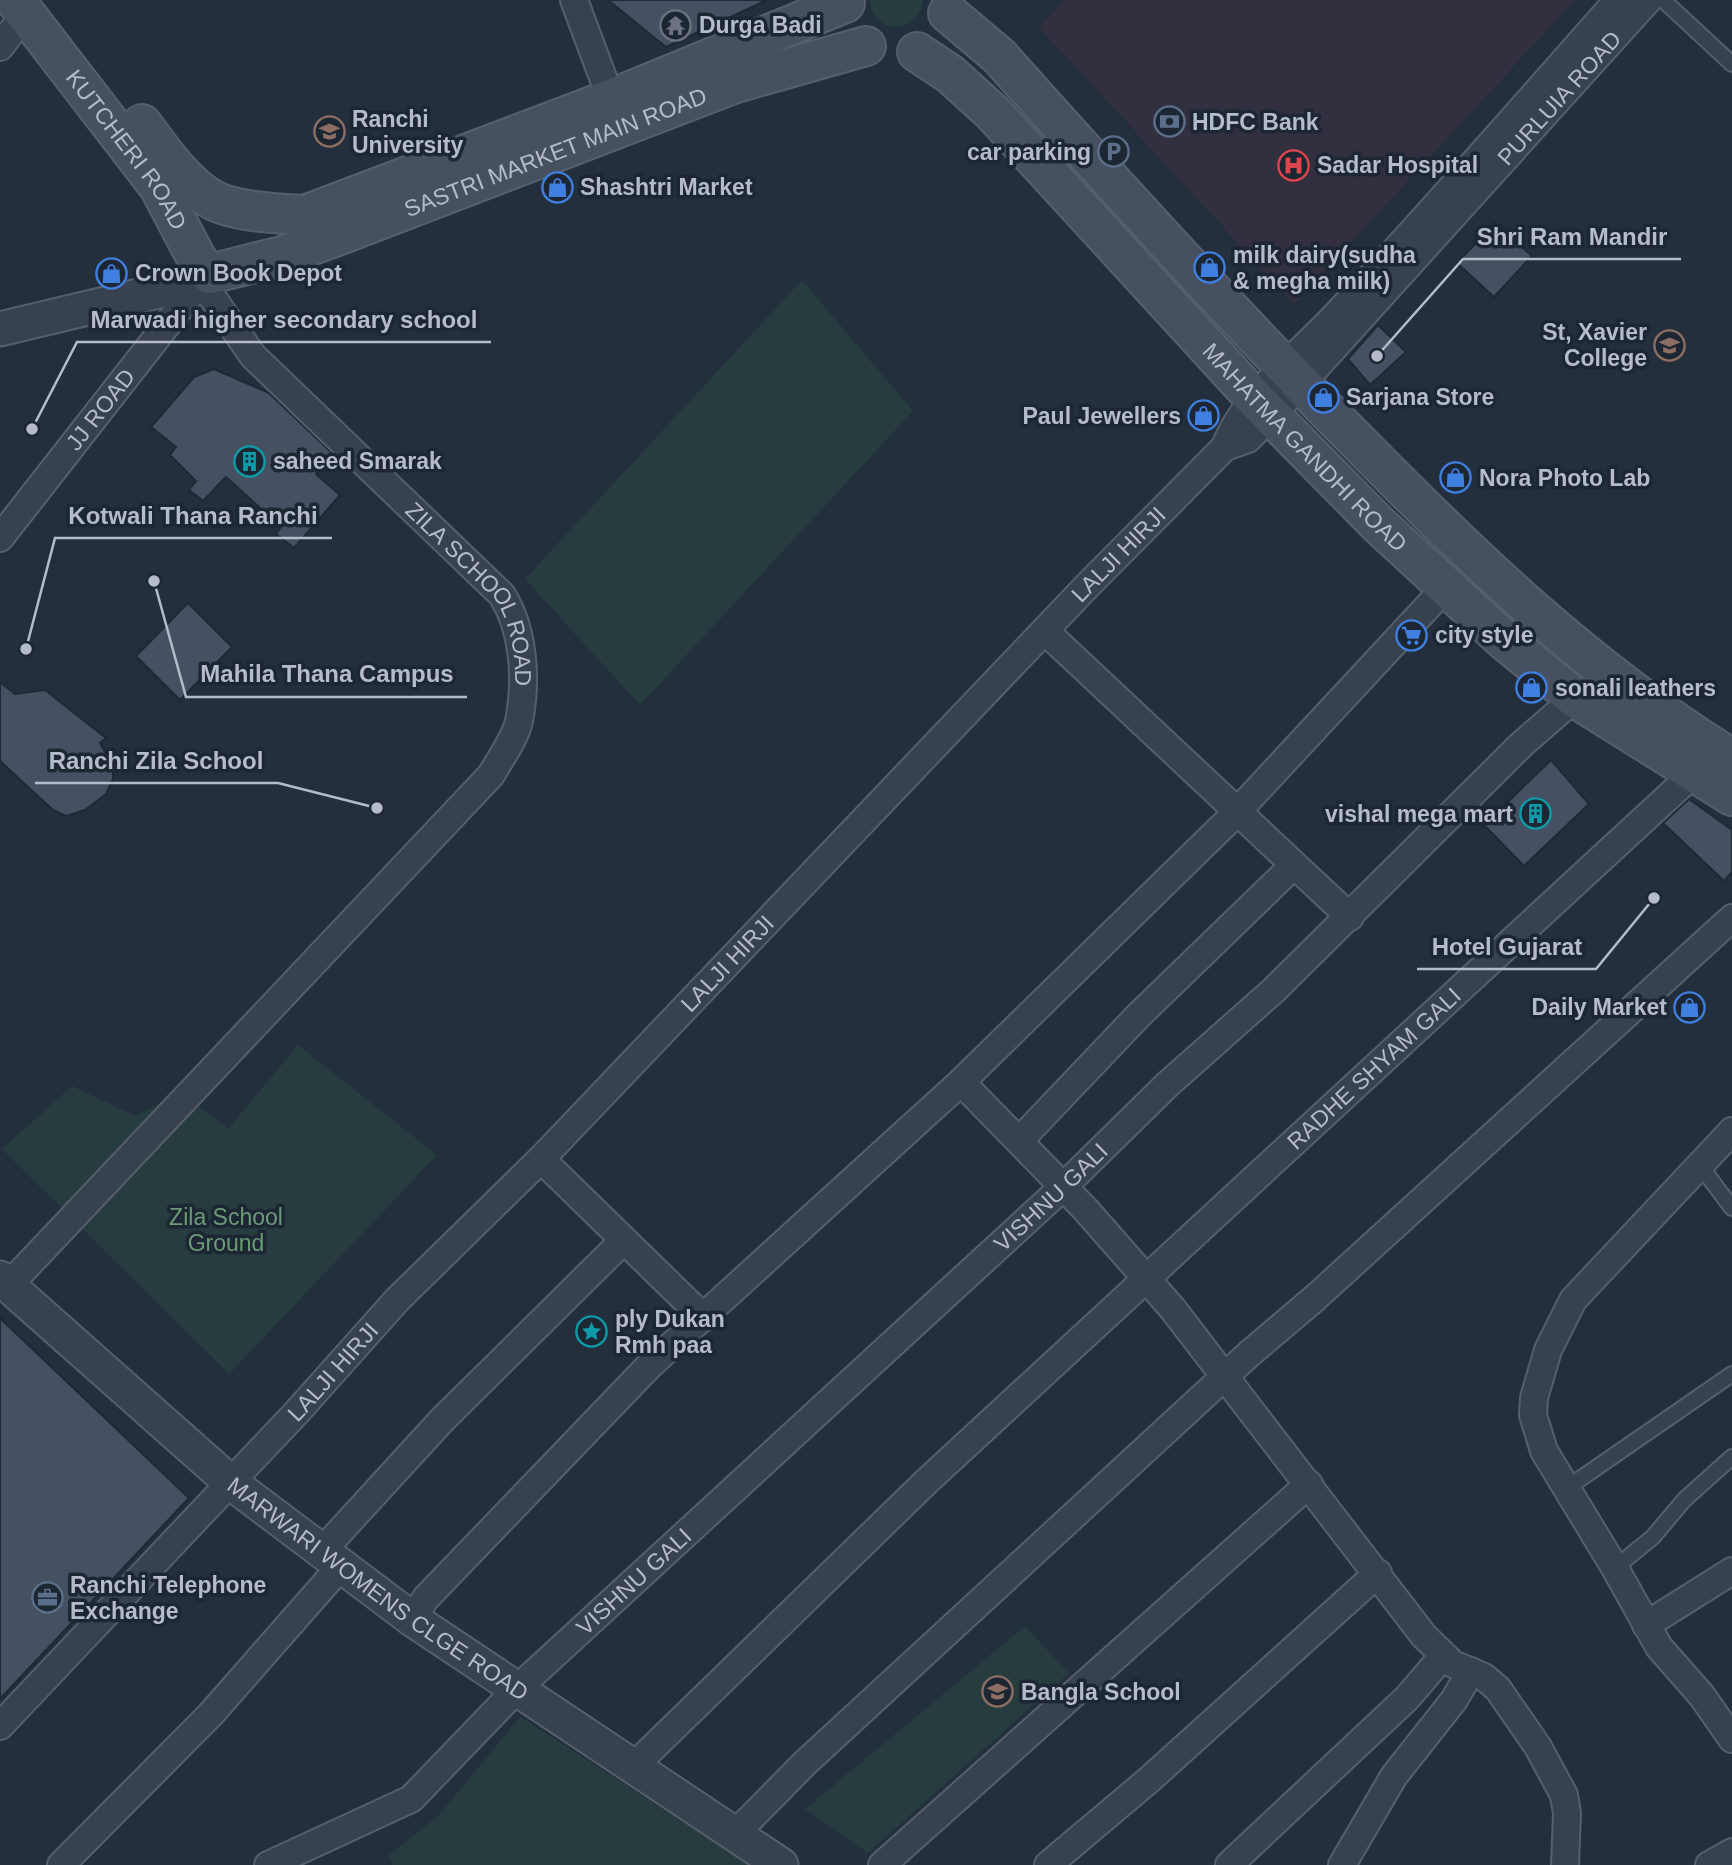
<svg xmlns="http://www.w3.org/2000/svg" width="1732" height="1865" viewBox="0 0 1732 1865" font-family="Helvetica,sans-serif">
  <rect width="100%" height="100%" fill="#242f3e"/>
  <path fill="#32303f" d="M 1065,0 L 1575,0 L 1294,304 L 1039,27 Z"/>
  <path fill="#263c3f" d="M 870,0 L 923,0 C 920,35 871,36 870,0 Z
    M 802,280 L 913,411 L 640,705 L 525,579 Z
    M 298,1045 L 437,1155 L 229,1374 L 2,1149 L 72,1086 L 135,1116 L 181,1092 L 228,1129 Z
    M 1025,1626 L 1069,1673 L 868,1853 L 805,1809 Z
    M 520,1717 L 521,1717 L 749,1865 L 392,1865 L 389,1855 L 438,1816 Z"/>
  <path fill="#455162" stroke="#1f2835" stroke-width="2" d="M 608,0 L 767,0 L 666,47 Z
    M 1495,223 L 1532,256 L 1494,297 L 1457,263 Z
    M 1378,325 L 1406,352 L 1370,385 L 1348,359 Z
    M 214,369 L 269,393 L 332,453 L 316,474 L 340,495 L 294,548 L 276,534 L 281,527 L 226,477 L 203,501 L 189,490 L 196,481 L 170,455 L 176,447 L 151,427 L 194,377 Z
    M 188,603 L 232,647 L 180,700 L 136,656 Z
    M 0,682 L 15,694 L 45,690 L 106,738 L 100,743 L 113,766 L 113,779 L 106,794 L 85,810 L 66,816 L 53,810 L 0,761 Z
    M 1551,760 L 1589,804 L 1524,866 L 1484,825 Z
    M 1689,799 L 1732,830 L 1732,872 L 1724,881 L 1663,823 Z
    M 0,1318 L 189,1498 L 0,1699 Z"/>
  <g fill="none" stroke-linecap="round" stroke-linejoin="round">
    <defs>
      <path id="service" d="M 1663,0 L 1732,64
        M 1699,1164 L 1732,1208
        M 1567,1488 L 1732,1374
        M 1615,1568 L 1653,1537 L 1684,1500 L 1732,1457"/>
      <g id="minor">
        <path d="M 574,0 L 611,99"/>
        <path d="M 0,47 L 26,13"/>
        <path id="s1" d="M 1225,447 L 1248,439 L 1301,384 L 1648,0"/>
        <path id="s2" d="M 0,538 L 201,281 L 253,356 L 502,595 C 524,630 527,680 519,721 C 515,739 500,759 491,775 L 8,1286"/>
        <path d="M 1045,631 L 1350,917"/>
        <path d="M 961,1082 L 1086,1210 L 1172,1308 L 1424,1636 L 1453,1664 L 1484,1677 L 1498,1689 L 1538,1747 L 1564,1795 L 1567,1813 L 1565,1865"/>
        <path d="M 1732,1131 L 1573,1300 L 1548,1350 L 1534,1398 L 1533,1415 L 1544,1451 L 1615,1568 L 1659,1647 L 1702,1696 L 1732,1739"/>
        <path d="M 1020,1140 L 1139,1015 L 1294,865"/>
        <path d="M 541,1159 L 704,1318"/>
        <path d="M 322,1551 L 442,1420 L 623,1241"/>
        <path d="M 412,1619 L 426,1598 L 649,1366 L 961,1082 L 1236,813 L 1446,587"/>
        <path d="M 1646,1625 L 1732,1571"/>
        <path id="s3" d="M 0,1726 L 297,1412 L 397,1300 L 541,1159 L 1087,586 L 1225,447 C 1243,397 1301,353 1337,314 C 1433,211 1525,105 1618,0"/>
        <path id="s4" d="M 634,1766 L 927,1481 L 1694,773"/>
        <path d="M 735,1834 L 805,1763 L 1249,1354 L 1315,1298 L 1732,918"/>
        <path d="M 61,1865 L 211,1714 L 341,1566"/>
        <path id="s5" d="M 268,1865 L 411,1799 L 518,1688 L 1064,1186 L 1168,1084 L 1274,990 L 1522,744 L 1575,698"/>
        <path d="M 882,1865 L 1309,1484"/>
        <path d="M 1048,1865 L 1150,1779 L 1378,1573"/>
        <path d="M 1229,1865 L 1407,1698 L 1443,1656"/>
        <path d="M 1342,1865 L 1394,1776 L 1454,1700 L 1471,1671"/>
        <path d="M 1709,1865 L 1732,1852"/>
      </g>
      <g id="tertiary">
        <path d="M 0,329 L 201,281 L 207,271"/>
        <path id="s6" d="M 0,1278 L 230,1482 L 412,1619 L 781,1865"/>
      </g>
      <g id="secondary">
        <path id="s7" d="M 15,0 L 159,187 L 198,261 L 210,274 L 282,256 L 340,235 L 736,83 L 866,46"/>
        <path d="M 948,13 L 999,56 C 1115,186 1232,315 1355,439 C 1472,558 1589,671 1732,759"/>
        <path id="s8" d="M 917,52 L 950,74 L 993,113 L 1255,399 L 1379,525 L 1505,641 L 1575,698 L 1732,796"/>
        <path d="M 142,124 C 161,149 184,184 213,200 C 235,212 281,214 305,215 L 611,99 L 845,3"/>
      </g>
    </defs>
    <use href="#service" stroke="#565f6c" stroke-width="18"/>
    <use href="#minor" stroke="#565f6c" stroke-width="30"/>
    <use href="#tertiary" stroke="#565f6c" stroke-width="37"/>
    <use href="#secondary" stroke="#565f6c" stroke-width="42"/>
    <use href="#service" stroke="#38414e" stroke-width="14"/>
    <use href="#minor" stroke="#38414e" stroke-width="26"/>
    <use href="#tertiary" stroke="#38414e" stroke-width="33"/>
    <use href="#secondary" stroke="#465061" stroke-width="38"/>
  </g>
  <defs>
    <symbol id="temple-ring" viewBox="-11 -11 22 22"><circle r="9.5" fill="#1d2633" stroke="#6b7280" stroke-width="1.5"/><path d="M0-6L5-2H3V0L6.5 2.5H4V6H1.5V3h-3V6H-4V2.5H-6.5L-3 0V-2H-5Z" fill="#6b7280"/></symbol>
    <symbol id="bank-ring" viewBox="-11 -11 22 22"><circle r="9.5" fill="#1d2633" stroke="#5c6f8a" stroke-width="1.5"/><path d="M-6-4H6V4H-6ZM0-2.3a2.3 2.3 0 1 0 0 4.6a2.3 2.3 0 1 0 0-4.6Z" fill="#5c6f8a"/></symbol>
    <symbol id="university-ring" viewBox="-11 -11 22 22"><circle r="9.5" fill="#1d2633" stroke="#8d6e63" stroke-width="1.5"/><path d="M0-5L7-2L0 1L-7-2ZM-4 1L0 2.5L4 1V4Q0 6-4 4Z" fill="#8d6e63"/></symbol>
    <symbol id="parking-ring" viewBox="-11 -11 22 22"><circle r="9.5" fill="#1d2633" stroke="#5c6f8a" stroke-width="1.5"/><path d="M-3.5-5.5H1a3.5 3.5 0 0 1 0 7H-1V5.5H-3.5ZM-1-3.4V-.6H.8a1.4 1.4 0 0 0 0-2.8Z" fill="#5c6f8a"/></symbol>
    <symbol id="hospital-ring" viewBox="-11 -11 22 22"><circle r="9.5" fill="#1d2633" stroke="#e0444e" stroke-width="1.5"/><path d="M-5-5h3v3.5h4V-5h3V5h-3V1.5h-4V5h-3Z" fill="#e0444e"/></symbol>
    <symbol id="shop-ring" viewBox="-11 -11 22 22"><circle r="9.5" fill="#1d2633" stroke="#3f7fe0" stroke-width="1.5"/><path d="M-5-2.5h2.3a2.7 3.5 0 0 1 5.4 0H5L5.5 6h-11ZM-1.5-2.5h3a1.5 2.3 0 0 0-3 0Z" fill="#3f7fe0"/></symbol>
    <symbol id="building-ring" viewBox="-11 -11 22 22"><circle r="9.5" fill="#1d2633" stroke="#0f9aa8" stroke-width="1.5"/><path d="M-4-6H4V6H1V3H-1V6H-4ZM-2.5-4.3h1.7v1.8h-1.7ZM.8-4.3h1.7v1.8H.8ZM-2.5-1h1.7V.8h-1.7ZM.8-1h1.7V.8H.8Z" fill="#0f9aa8"/></symbol>
    <symbol id="supermarket-ring" viewBox="-11 -11 22 22"><circle r="9.5" fill="#1d2633" stroke="#3f7fe0" stroke-width="1.5"/><path d="M-6-5.5h2.5l.6 2H6L4.5 2H-2.5L-4.4-4H-6ZM-1.5 3.2a1.3 1.3 0 1 0 .1 0ZM3 3.2a1.3 1.3 0 1 0 .1 0Z" fill="#3f7fe0"/></symbol>
    <symbol id="sight-ring" viewBox="-11 -11 22 22"><circle r="9.5" fill="#1d2633" stroke="#0f9aa8" stroke-width="1.5"/><path d="M0-6L1.8-2.2L6-1.7L2.9 1.2L3.7 5.4L0 3.3L-3.7 5.4L-2.9 1.2L-6-1.7L-1.8-2.2Z" fill="#0f9aa8"/></symbol>
    <symbol id="office-ring" viewBox="-11 -11 22 22"><circle r="9.5" fill="#1d2633" stroke="#5c6f8a" stroke-width="1.5"/><path d="M-6-3h4V-5.5h4V-3h4V5H-6ZM-1-4.5V-3h2v-1.5ZM-6 0V1H6V0Z" fill="#5c6f8a"/></symbol>
    <symbol id="school-ring" viewBox="-11 -11 22 22"><circle r="9.5" fill="#1d2633" stroke="#8d6e63" stroke-width="1.5"/><path d="M0-5L7-2L0 1L-7-2ZM-4 1L0 2.5L4 1V4Q0 6-4 4Z" fill="#8d6e63"/></symbol>
  </defs>
  <g fill-rule="evenodd">
    <use href="#temple-ring" x="658" y="8" width="35" height="35"/>
    <use href="#bank-ring" x="1152" y="104" width="35" height="35"/>
    <use href="#university-ring" x="312" y="114" width="35" height="35"/>
    <use href="#parking-ring" x="1096" y="134" width="35" height="35"/>
    <use href="#hospital-ring" x="1276" y="148" width="35" height="35"/>
    <use href="#shop-ring" x="540" y="170" width="35" height="35"/>
    <use href="#shop-ring" x="1192" y="250" width="35" height="35"/>
    <use href="#shop-ring" x="94" y="256" width="35" height="35"/>
    <use href="#university-ring" x="1652" y="328" width="35" height="35"/>
    <use href="#shop-ring" x="1306" y="380" width="35" height="35"/>
    <use href="#shop-ring" x="1186" y="398" width="35" height="35"/>
    <use href="#building-ring" x="232" y="444" width="35" height="35"/>
    <use href="#shop-ring" x="1438" y="460" width="35" height="35"/>
    <use href="#supermarket-ring" x="1394" y="618" width="35" height="35"/>
    <use href="#shop-ring" x="1514" y="670" width="35" height="35"/>
    <use href="#building-ring" x="1518" y="796" width="35" height="35"/>
    <use href="#shop-ring" x="1672" y="990" width="35" height="35"/>
    <use href="#sight-ring" x="574" y="1314" width="35" height="35"/>
    <use href="#office-ring" x="30" y="1580" width="35" height="35"/>
    <use href="#school-ring" x="980" y="1674" width="35" height="35"/>
  </g>
  <g text-anchor="middle" dominant-baseline="central" stroke-width="7" stroke-linejoin="round" paint-order="stroke">
    <g font-size="23" font-weight="bold" fill="#b4bcc9" stroke="#1d2633" text-anchor="start">
      <text x="699" y="25">Durga Badi</text>
      <text x="352" y="119">Ranchi<tspan x="352" dy="26">University</tspan></text>
      <text x="1192" y="122">HDFC Bank</text>
      <text x="1091" y="152" text-anchor="end">car parking</text>
      <text x="1317" y="165">Sadar Hospital</text>
      <text x="580" y="187">Shashtri Market</text>
      <text x="1233" y="255">milk dairy(sudha<tspan x="1233" dy="26">&amp; megha milk)</tspan></text>
      <text x="135" y="273">Crown Book Depot</text>
      <text x="1647" y="332" text-anchor="end">St, Xavier<tspan x="1647" dy="26">College</tspan></text>
      <text x="1346" y="397">Sarjana Store</text>
      <text x="1181" y="416" text-anchor="end">Paul Jewellers</text>
      <text x="273" y="461">saheed Smarak</text>
      <text x="1479" y="478">Nora Photo Lab</text>
      <text x="1435" y="635">city style</text>
      <text x="1555" y="688">sonali leathers</text>
      <text x="1513" y="814" text-anchor="end">vishal mega mart</text>
      <text x="1667" y="1007" text-anchor="end">Daily Market</text>
      <text x="615" y="1319">ply Dukan<tspan x="615" dy="26">Rmh paa</tspan></text>
      <text x="70" y="1585">Ranchi Telephone<tspan x="70" dy="26">Exchange</tspan></text>
      <text x="1021" y="1692">Bangla School</text>
    </g>
    <g font-size="23" fill="#b4bcc9" stroke="#1d2633">
      <text stroke="none"><textPath href="#s1" startOffset="486">PURLUIA ROAD</textPath></text>
      <text stroke="none"><textPath href="#s7" startOffset="187">KUTCHERI ROAD</textPath></text>
      <text stroke="none"><textPath href="#s7" startOffset="704">SASTRI MARKET MAIN ROAD</textPath></text>
      <text stroke="none"><textPath href="#s2" startOffset="163">JJ ROAD</textPath></text>
      <text stroke="none"><textPath href="#s8" startOffset="555">MAHATMA GANDHI ROAD</textPath></text>
      <text stroke="none"><textPath href="#s3" startOffset="1620">LALJI HIRJI</textPath></text>
      <text stroke="none"><textPath href="#s2" startOffset="746">ZILA SCHOOL ROAD</textPath></text>
      <text stroke="none"><textPath href="#s3" startOffset="1054">LALJI HIRJI</textPath></text>
      <text stroke="none"><textPath href="#s4" startOffset="1017">RADHE SHYAM GALI</textPath></text>
      <text stroke="none"><textPath href="#s5" startOffset="1036">VISHNU GALI</textPath></text>
      <text stroke="none"><textPath href="#s3" startOffset="486">LALJI HIRJI</textPath></text>
      <text stroke="none"><textPath href="#s5" startOffset="469">VISHNU GALI</textPath></text>
      <text stroke="none"><textPath href="#s6" startOffset="490">MARWARI WOMENS CLGE ROAD</textPath></text>
    </g>
    <g font-size="23" fill="#6b9a76" stroke="#1d2633">
      <text x="226" y="1217">Zila School<tspan x="226" dy="26">Ground</tspan></text>
    </g>
  </g>
  <path fill="none" stroke="#b4bcc9" stroke-width="2.5" d="M1377 356L1463 259H1681M32 429L77 342H491M26 649L55 538H332M154 581L186 697H467M377 808L278 783H35M1654 898L1596 969H1417"/>
  <g fill="#b4bcc9" stroke="#1d2633" stroke-width="2.5">
    <circle cx="1377" cy="356" r="7"/>
    <circle cx="32" cy="429" r="7"/>
    <circle cx="26" cy="649" r="7"/>
    <circle cx="154" cy="581" r="7"/>
    <circle cx="377" cy="808" r="7"/>
    <circle cx="1654" cy="898" r="7"/>
  </g>
  <g font-size="24" text-anchor="middle" font-weight="bold" fill="#b4bcc9" stroke="#1d2633" stroke-width="7" stroke-linejoin="round" paint-order="stroke">
    <text x="1572" y="245">Shri Ram Mandir</text>
    <text x="284" y="328">Marwadi higher secondary school</text>
    <text x="193" y="524">Kotwali Thana Ranchi</text>
    <text x="327" y="682">Mahila Thana Campus</text>
    <text x="156" y="769">Ranchi Zila School</text>
    <text x="1507" y="955">Hotel Gujarat</text>
  </g>
</svg>
